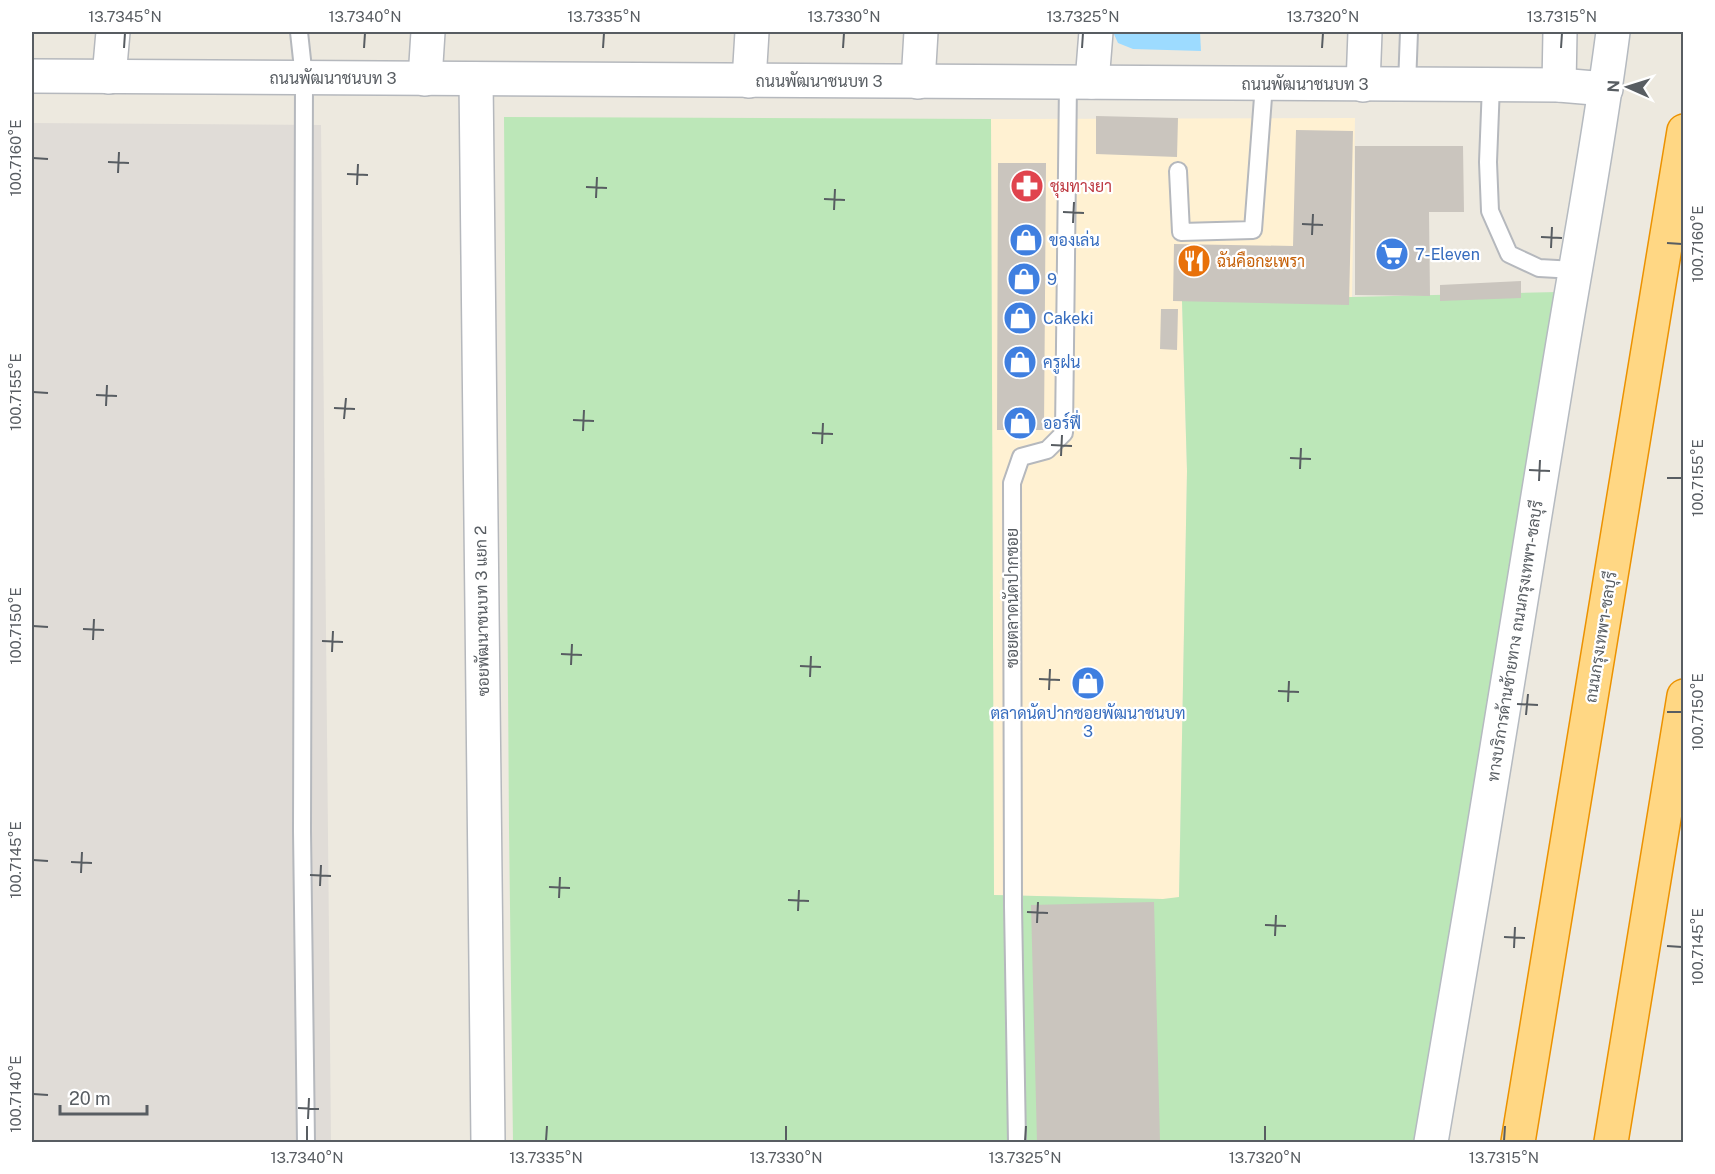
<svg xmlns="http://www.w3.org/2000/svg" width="1715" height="1174" viewBox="0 0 1715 1174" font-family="'Public Sans',Sarabun,sans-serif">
  <rect width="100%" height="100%" fill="#ede9df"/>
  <path fill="#fff1d2" d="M 1355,118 L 1352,297 L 1182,302 L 1187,471 L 1179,898 L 1163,899 L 994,895 L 991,119 Z"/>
  <path fill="#e0dcd7" d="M 32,123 L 321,125 L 331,1142 L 32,1142 Z"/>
  <path fill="#bce7b8" d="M 504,117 L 991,119 L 994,895 L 1163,899 L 1179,897 L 1187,471 L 1182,301 L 1558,292 L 1416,1142 L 513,1142 L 509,828 Z"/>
  <path fill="#9ddbff" d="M 1113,32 L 1200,32 L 1201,51 L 1133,49 L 1118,43 Z"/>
  <path fill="#cac5be" d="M 1096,116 L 1178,118 L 1177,157 L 1096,154 Z
    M 1296,130 L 1353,131 L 1349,305 L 1173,301 L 1174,244 L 1293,246 Z
    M 1355,146 L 1463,146 L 1464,212 L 1429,212 L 1430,296 L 1355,295 Z
    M 998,163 L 1046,163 L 1044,430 L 997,430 Z
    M 1521,281 L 1521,298 L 1440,301 L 1440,285 Z
    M 1161,309 L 1178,309 L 1177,350 L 1160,349 Z
    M 1154,902 L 1160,1142 L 1037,1142 L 1031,905 Z"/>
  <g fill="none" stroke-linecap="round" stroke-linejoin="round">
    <defs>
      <path id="service" d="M 299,32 L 304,78 L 302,831 L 306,1142
        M 1407,85 L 1409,32
        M 1491,85 L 1488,162 L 1490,211 L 1509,254 L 1539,268 L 1575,270
        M 1178,171 L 1181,232 L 1253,230 L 1264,84
        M 1017,1142 L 1013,906 L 1012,483 L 1021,457 L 1047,450 L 1064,433 L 1068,83"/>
      <path id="minor" d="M 109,77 L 113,32
        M 425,79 L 428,32
        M 476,79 L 488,1142
        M 749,81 L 752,32
        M 918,82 L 921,32
        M 1092,82 L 1096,32
        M 1363,85 L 1365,32
        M 1559,85 L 1560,32"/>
      <path id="tertiary" d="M 32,76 L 1559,85 L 1606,89"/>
      <path id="secondary" d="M 1431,1142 C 1476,882 1518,622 1560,361 C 1578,251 1599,142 1613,32"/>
      <path id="motorway" d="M 1518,1142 L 1684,131
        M 1611,1142 L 1684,696"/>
    </defs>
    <use href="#service" stroke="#b5b8bd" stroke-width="20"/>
    <use href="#minor" stroke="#b5b8bd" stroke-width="36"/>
    <use href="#tertiary" stroke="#b5b8bd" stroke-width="36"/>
    <use href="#secondary" stroke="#b5bac0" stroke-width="36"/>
    <use href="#motorway" stroke="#ec9200" stroke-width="36"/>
    <use href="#service" stroke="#fff" stroke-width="16"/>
    <use href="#minor" stroke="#fff" stroke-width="33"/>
    <use href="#tertiary" stroke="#fff" stroke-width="33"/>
    <use href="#secondary" stroke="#fff" stroke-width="33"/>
    <use href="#motorway" stroke="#ffd784" stroke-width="33"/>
  </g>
  <path fill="none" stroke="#585d62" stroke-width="2" d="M 124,48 L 125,33M 364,48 L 365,33M 603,48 L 604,33M 843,48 L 844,33M 1082,48 L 1083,33M 1322,48 L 1323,33M 1561,48 L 1562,33M 33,158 L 48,159M 108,162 L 129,163M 118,173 L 119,152M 347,174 L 368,175M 357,185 L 358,164M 586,187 L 607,188M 596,198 L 597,177M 824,199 L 845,200M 834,210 L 835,189M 1063,212 L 1084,213M 1073,223 L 1074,202M 1302,224 L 1323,225M 1312,235 L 1313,214M 1541,237 L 1562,238M 1667,243 L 1682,244M 1551,248 L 1552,227M 33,392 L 48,393M 96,395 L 117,396M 106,406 L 107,385M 334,408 L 355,409M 344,419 L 346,398M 573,420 L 594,421M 583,431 L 584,410M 812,433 L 833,434M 822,444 L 823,423M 1051,445 L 1072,446M 1061,456 L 1062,435M 1290,458 L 1311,459M 1300,469 L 1301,448M 1529,470 L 1550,471M 1667,478 L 1682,478M 1539,481 L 1540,460M 33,626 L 48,627M 83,629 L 104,630M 93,640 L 94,619M 322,641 L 343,642M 332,652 L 333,631M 561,654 L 582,655M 571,665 L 572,644M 800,666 L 821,667M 810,677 L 811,656M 1039,679 L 1060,680M 1049,690 L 1050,669M 1278,691 L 1299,692M 1288,702 L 1289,681M 1517,704 L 1538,705M 1667,712 L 1682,712M 1526,715 L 1528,694M 33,860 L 48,861M 71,862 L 92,863M 81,873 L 82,852M 310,875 L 331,876M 320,886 L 321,865M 549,887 L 570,888M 559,898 L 560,877M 788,900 L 809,901M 798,911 L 799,890M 1027,912 L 1048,913M 1037,923 L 1038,902M 1265,925 L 1286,926M 1275,936 L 1276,915M 1504,937 L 1525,938M 1667,946 L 1682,947M 1514,948 L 1515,927M 33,1094 L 48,1095M 298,1108 L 319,1109M 308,1119 L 309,1098M 307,1141 L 307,1126M 546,1141 L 547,1126M 786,1141 L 786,1126M 1025,1141 L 1026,1126M 1265,1141 L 1265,1126M 1504,1141 L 1505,1126"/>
  <defs>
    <symbol id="pharmacy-disc" viewBox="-11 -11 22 22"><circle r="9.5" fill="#e0444e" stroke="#fff"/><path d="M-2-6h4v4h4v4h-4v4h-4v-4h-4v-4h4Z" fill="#fff"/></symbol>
    <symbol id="shop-disc" viewBox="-11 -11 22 22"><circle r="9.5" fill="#3f7fe0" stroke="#fff"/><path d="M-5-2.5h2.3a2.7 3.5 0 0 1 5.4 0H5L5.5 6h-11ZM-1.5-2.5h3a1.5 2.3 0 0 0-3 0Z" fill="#fff"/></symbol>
    <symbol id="supermarket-disc" viewBox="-11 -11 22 22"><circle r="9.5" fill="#3f7fe0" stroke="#fff"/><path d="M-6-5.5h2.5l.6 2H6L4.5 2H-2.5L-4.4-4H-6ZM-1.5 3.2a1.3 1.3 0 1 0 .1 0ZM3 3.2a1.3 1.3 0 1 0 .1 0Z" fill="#fff"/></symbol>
    <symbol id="restaurant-disc" viewBox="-11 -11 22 22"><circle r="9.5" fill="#e8710a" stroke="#fff"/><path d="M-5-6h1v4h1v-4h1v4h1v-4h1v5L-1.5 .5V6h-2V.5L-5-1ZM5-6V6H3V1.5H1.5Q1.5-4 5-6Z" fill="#fff"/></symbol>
  </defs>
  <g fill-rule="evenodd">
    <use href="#pharmacy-disc" x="1008" y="167" width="38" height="38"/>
    <use href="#shop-disc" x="1007" y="221" width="38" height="38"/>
    <use href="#supermarket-disc" x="1373" y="235" width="38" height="38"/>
    <use href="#restaurant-disc" x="1175" y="242" width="38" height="38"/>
    <use href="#shop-disc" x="1005" y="260" width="38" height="38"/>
    <use href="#shop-disc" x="1001" y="299" width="38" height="38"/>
    <use href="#shop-disc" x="1001" y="343" width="38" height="38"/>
    <use href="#shop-disc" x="1001" y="404" width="38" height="38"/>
    <use href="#shop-disc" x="1069" y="664" width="38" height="38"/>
  </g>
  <g text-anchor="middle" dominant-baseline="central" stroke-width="4.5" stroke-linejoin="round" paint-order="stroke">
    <g font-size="16" fill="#585d62" stroke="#fff">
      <text x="333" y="78">ถนนพัฒนาชนบท 3</text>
      <text x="819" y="81">ถนนพัฒนาชนบท 3</text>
      <text x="1305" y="84">ถนนพัฒนาชนบท 3</text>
      <text transform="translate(1012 598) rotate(-90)">ซอยตลาดนัดปากซอย</text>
      <text transform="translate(482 611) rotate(-91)">ซอยพัฒนาชนบท 3 แยก 2</text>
      <text transform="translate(1601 637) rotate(-81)">ถนนกรุงเทพฯ-ชลบุรี</text>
      <text transform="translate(1515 641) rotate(-81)">ทางบริการด้านซ้ายทาง ถนนกรุงเทพฯ-ชลบุรี</text>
    </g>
    <g font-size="16" fill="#be3a42" stroke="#fff" text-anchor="start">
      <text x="1050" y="186">ชุมทางยา</text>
    </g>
    <g font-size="16" fill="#366cbe" stroke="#fff" text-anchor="start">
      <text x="1049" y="240">ของเล่น</text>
      <text x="1415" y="254">7-Eleven</text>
      <text x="1047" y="279">9</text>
      <text x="1043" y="318">Cakeki</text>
      <text x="1043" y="362">ครูฝน</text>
      <text x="1043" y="423">ออร์ฟี่</text>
      <text x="1088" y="713" text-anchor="middle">ตลาดนัดปากซอยพัฒนาชนบท<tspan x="1088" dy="18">3</tspan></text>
    </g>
    <g font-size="16" fill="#c56008" stroke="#fff" text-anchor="start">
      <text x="1217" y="261">ฉันคือกะเพรา</text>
    </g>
  </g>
  <rect width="1715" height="1174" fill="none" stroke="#ffffff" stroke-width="66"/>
  <g transform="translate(1628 87) rotate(273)" stroke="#ffffff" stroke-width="4.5" paint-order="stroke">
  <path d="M0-4.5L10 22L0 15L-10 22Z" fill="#585d62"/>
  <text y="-9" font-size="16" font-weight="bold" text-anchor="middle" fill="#585d62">N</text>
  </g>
  <path d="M60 1105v9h87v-9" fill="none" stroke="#585d62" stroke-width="3"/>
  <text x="69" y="1105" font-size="18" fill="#585d62" stroke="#ffffff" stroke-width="4.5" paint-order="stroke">20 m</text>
  <rect x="33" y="33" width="1649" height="1108" fill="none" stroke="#585d62" stroke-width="2"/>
  <g font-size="15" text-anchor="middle" fill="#585d62">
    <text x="125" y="22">13.7345°N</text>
    <text x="365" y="22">13.7340°N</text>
    <text x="604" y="22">13.7335°N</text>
    <text x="844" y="22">13.7330°N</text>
    <text x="1083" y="22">13.7325°N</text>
    <text x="1323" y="22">13.7320°N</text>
    <text x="1562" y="22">13.7315°N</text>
    <text transform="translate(16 158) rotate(-90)" y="5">100.7160°E</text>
    <text transform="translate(1698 244) rotate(-90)" y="5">100.7160°E</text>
    <text transform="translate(16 392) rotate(-90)" y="5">100.7155°E</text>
    <text transform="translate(1698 478) rotate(-90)" y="5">100.7155°E</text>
    <text transform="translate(16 626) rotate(-90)" y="5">100.7150°E</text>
    <text transform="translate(1698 712) rotate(-90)" y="5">100.7150°E</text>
    <text transform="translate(16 860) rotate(-90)" y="5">100.7145°E</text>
    <text transform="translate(1698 947) rotate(-90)" y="5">100.7145°E</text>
    <text transform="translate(16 1094) rotate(-90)" y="5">100.7140°E</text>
    <text x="307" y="1163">13.7340°N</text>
    <text x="546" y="1163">13.7335°N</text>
    <text x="786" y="1163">13.7330°N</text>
    <text x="1025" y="1163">13.7325°N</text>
    <text x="1265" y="1163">13.7320°N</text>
    <text x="1504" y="1163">13.7315°N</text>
  </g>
</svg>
